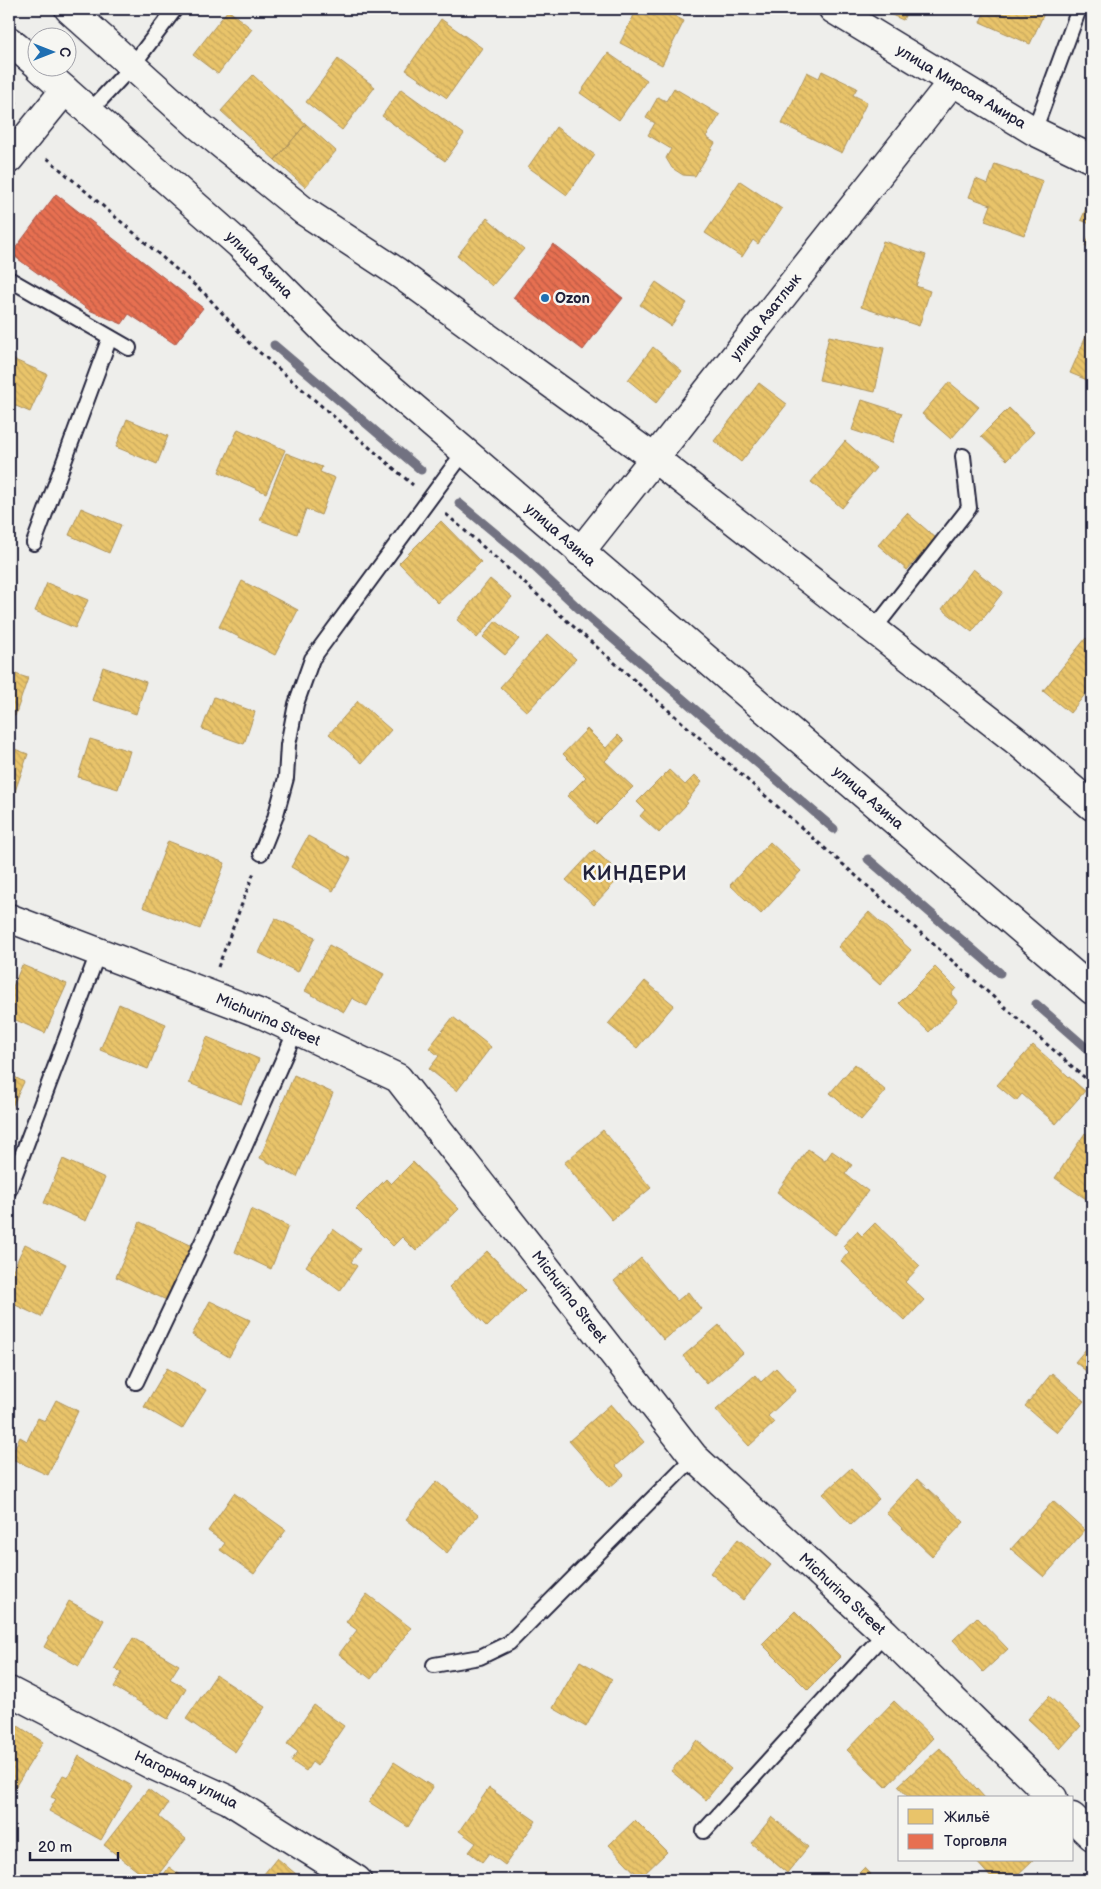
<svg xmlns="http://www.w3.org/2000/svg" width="1101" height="1889" viewBox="0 0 1101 1889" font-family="'Balsamiq Sans',sans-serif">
  <defs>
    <pattern id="homes-back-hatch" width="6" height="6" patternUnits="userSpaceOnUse" patternTransform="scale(1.25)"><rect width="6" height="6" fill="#e9c46a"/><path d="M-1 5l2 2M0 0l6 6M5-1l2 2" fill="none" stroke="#c8a85d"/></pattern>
    <pattern id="shops-back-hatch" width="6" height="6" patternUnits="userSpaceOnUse" patternTransform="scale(1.25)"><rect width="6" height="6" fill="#e76f51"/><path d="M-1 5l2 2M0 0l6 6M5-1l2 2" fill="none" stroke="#bb5b44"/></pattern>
  </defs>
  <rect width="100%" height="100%" fill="#eeeeeb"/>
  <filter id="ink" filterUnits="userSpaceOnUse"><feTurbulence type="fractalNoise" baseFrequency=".02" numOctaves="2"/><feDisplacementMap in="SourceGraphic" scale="10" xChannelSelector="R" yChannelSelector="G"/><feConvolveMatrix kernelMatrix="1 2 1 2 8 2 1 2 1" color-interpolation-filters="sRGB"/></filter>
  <g filter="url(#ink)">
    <path fill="url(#homes-back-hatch)" stroke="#ad935c" d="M 637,9 L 661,9 L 684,21 L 662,65 L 620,43 Z
      M 878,9 L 908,9 L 903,20 Z
      M 986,9 L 1046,9 L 1030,44 L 980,22 Z
      M 228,10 L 252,29 L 218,74 L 193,55 Z
      M 441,19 L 482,48 L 447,98 L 406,70 Z
      M 608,53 L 647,80 L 619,120 L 580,93 Z
      M 338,59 L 375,87 L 342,130 L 306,102 Z
      M 822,71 L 857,88 L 853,95 L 867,102 L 842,153 L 782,124 L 807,72 L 819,78 Z
      M 253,75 L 306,124 L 275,160 L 221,111 Z
      M 674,88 L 720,115 L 706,137 L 715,143 L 695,176 L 683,175 L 672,168 L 666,158 L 671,149 L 648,135 L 655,123 L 646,118 L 658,97 L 666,101 Z
      M 401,89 L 464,134 L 445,161 L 382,116 Z
      M 306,124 L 336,151 L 305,187 L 275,160 Z
      M 556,127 L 595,155 L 567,195 L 528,167 Z
      M 995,164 L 1043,181 L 1024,235 L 985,221 L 991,205 L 969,197 L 976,179 L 988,184 Z
      M 740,181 L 782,209 L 758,244 L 753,240 L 742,257 L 705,233 Z
      M 1092,195 L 1092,225 L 1081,220 Z
      M 487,218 L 524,249 L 492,286 L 457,256 Z
      M 1092,230 L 1092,249 L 1085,246 Z
      M 883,241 L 926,255 L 916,286 L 930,291 L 919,326 L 861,307 Z
      M 656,282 L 687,303 L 671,326 L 640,305 Z
      M 1091,325 L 1092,325 L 1092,382 L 1070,373 Z
      M 829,336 L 884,348 L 875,392 L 819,380 Z
      M 653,347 L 682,371 L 656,403 L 628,380 Z
      M 10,358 L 47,374 L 30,412 L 9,403 Z
      M 949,382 L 979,407 L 951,439 L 922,414 Z
      M 759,383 L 787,404 L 741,462 L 714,441 Z
      M 862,400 L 902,413 L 892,443 L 852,430 Z
      M 1009,408 L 1034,432 L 1007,460 L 981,436 Z
      M 127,419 L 168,436 L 157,464 L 116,447 Z
      M 238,429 L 285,450 L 266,493 L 219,472 Z
      M 845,441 L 876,468 L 842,508 L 811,482 Z
      M 286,453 L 322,467 L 320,472 L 335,478 L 321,515 L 306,509 L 297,534 L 260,520 Z
      M 81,508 L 121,525 L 109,553 L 69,535 Z
      M 907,513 L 936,538 L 907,570 L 878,545 Z
      M 441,521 L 481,562 L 438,603 L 399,563 Z
      M 973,569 L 1003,592 L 972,632 L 942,609 Z
      M 490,579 L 512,597 L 477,638 L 457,620 Z
      M 242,581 L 298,610 L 275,655 L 219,627 Z
      M 47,583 L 88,600 L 75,628 L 35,611 Z
      M 496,621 L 519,639 L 505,655 L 483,637 Z
      M 548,634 L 576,659 L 527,712 L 500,687 Z
      M 1086,638 L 1092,643 L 1092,686 L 1070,713 L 1043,691 Z
      M 103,667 L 146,682 L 136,714 L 92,700 Z
      M 9,672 L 28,678 L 15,716 L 9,714 Z
      M 214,697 L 255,712 L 244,744 L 202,729 Z
      M 358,701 L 391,730 L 362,763 L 329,734 Z
      M 1092,719 L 1092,732 L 1086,726 Z
      M 587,729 L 606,748 L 618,735 L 624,741 L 605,761 L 633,787 L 596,824 L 567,796 L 586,777 L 563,754 Z
      M 90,739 L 130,751 L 118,789 L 78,777 Z
      M 9,747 L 28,754 L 13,797 L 9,796 Z
      M 669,770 L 685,785 L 695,775 L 702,782 L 686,802 L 688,803 L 659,833 L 640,816 L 645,810 L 637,802 Z
      M 308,836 L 351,859 L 333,891 L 291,867 Z
      M 168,841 L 225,863 L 200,929 L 143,907 Z
      M 770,842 L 801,871 L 761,914 L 730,885 Z
      M 594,850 L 622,875 L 594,905 L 566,880 Z
      M 869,912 L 911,950 L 880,985 L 838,947 Z
      M 275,918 L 315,937 L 298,972 L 259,953 Z
      M 329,945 L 384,974 L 367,1006 L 352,998 L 344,1012 L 305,991 Z
      M 22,965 L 67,984 L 45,1033 L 9,1017 L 9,996 Z
      M 935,967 L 956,988 L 951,994 L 958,1002 L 929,1032 L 899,1003 Z
      M 645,981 L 674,1005 L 637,1048 L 608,1024 Z
      M 119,1004 L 166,1024 L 148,1069 L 100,1050 Z
      M 453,1017 L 491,1047 L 457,1091 L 429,1069 L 439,1056 L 429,1048 Z
      M 207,1037 L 259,1059 L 241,1104 L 189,1083 Z
      M 1033,1045 L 1085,1091 L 1056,1124 L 1022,1094 L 1016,1101 L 997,1085 Z
      M 855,1064 L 886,1091 L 861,1120 L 830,1093 Z
      M 9,1074 L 24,1082 L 9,1113 Z
      M 294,1075 L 333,1093 L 297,1177 L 260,1158 Z
      M 603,1130 L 651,1188 L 612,1220 L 564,1163 Z
      M 1085,1133 L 1092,1138 L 1092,1203 L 1055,1178 Z
      M 808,1149 L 825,1161 L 832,1151 L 852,1165 L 845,1174 L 868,1191 L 835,1235 L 777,1192 Z
      M 63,1159 L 105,1178 L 86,1221 L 44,1203 Z
      M 413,1162 L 459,1209 L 416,1251 L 402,1237 L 393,1246 L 356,1209 L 386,1179 L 391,1184 Z
      M 251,1209 L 288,1226 L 271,1269 L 235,1252 Z
      M 140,1222 L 195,1247 L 171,1302 L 116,1277 Z
      M 875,1223 L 920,1266 L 905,1282 L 924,1300 L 905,1321 L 841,1261 L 849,1252 L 843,1246 L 857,1231 L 862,1236 Z
      M 333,1229 L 360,1249 L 351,1262 L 357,1266 L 340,1291 L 306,1266 Z
      M 25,1244 L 66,1264 L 41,1317 L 9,1302 L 9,1278 Z
      M 487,1251 L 525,1290 L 487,1327 L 449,1287 Z
      M 641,1258 L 677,1301 L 688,1292 L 701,1309 L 664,1340 L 614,1281 Z
      M 210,1301 L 250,1320 L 229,1357 L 192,1335 Z
      M 719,1325 L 743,1353 L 707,1384 L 683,1356 Z
      M 1092,1342 L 1092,1376 L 1075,1362 Z
      M 167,1368 L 206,1390 L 182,1429 L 144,1407 Z
      M 776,1368 L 796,1390 L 768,1416 L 774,1423 L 749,1446 L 716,1410 L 755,1375 L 761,1382 Z
      M 1052,1373 L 1084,1401 L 1057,1433 L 1025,1406 Z
      M 56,1400 L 78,1411 L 48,1475 L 10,1458 L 20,1437 L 27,1441 L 38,1418 L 45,1421 Z
      M 611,1404 L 644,1442 L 616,1466 L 624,1475 L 610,1487 L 569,1441 Z
      M 851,1468 L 879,1499 L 851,1525 L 823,1494 Z
      M 917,1479 L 964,1522 L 932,1556 L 886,1513 Z
      M 437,1481 L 478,1515 L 447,1553 L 406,1519 Z
      M 234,1493 L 286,1530 L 254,1574 L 220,1550 L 225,1543 L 208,1531 Z
      M 1053,1501 L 1085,1530 L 1044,1577 L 1011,1549 Z
      M 738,1539 L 771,1565 L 743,1600 L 710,1573 Z
      M 367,1594 L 411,1628 L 371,1679 L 339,1654 L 357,1630 L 346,1622 Z
      M 69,1601 L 104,1620 L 79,1666 L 44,1647 Z
      M 795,1611 L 841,1657 L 808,1690 L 762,1644 Z
      M 977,1617 L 1008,1649 L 983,1672 L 953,1640 Z
      M 133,1638 L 179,1665 L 170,1679 L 186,1688 L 168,1719 L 114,1687 L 122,1673 L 115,1668 Z
      M 580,1661 L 612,1679 L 586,1727 L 553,1708 Z
      M 216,1675 L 265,1707 L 235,1752 L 186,1719 Z
      M 1049,1696 L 1081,1726 L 1060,1749 L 1028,1719 Z
      M 894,1701 L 933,1738 L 886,1787 L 847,1750 Z
      M 314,1705 L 344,1726 L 317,1766 L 312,1762 L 306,1771 L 291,1761 L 298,1752 L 287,1744 Z
      M 9,1720 L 43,1742 L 9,1797 Z
      M 697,1740 L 731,1769 L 706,1800 L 671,1771 Z
      M 940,1748 L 985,1798 L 909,1798 L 898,1786 Z
      M 79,1756 L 132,1786 L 101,1840 L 49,1811 L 56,1799 L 51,1797 L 63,1775 L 68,1777 Z
      M 394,1762 L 433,1787 L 408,1827 L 369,1802 Z
      M 489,1788 L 536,1821 L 505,1865 L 489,1853 L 482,1862 L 469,1852 L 476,1843 L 459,1831 Z
      M 148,1789 L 168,1804 L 159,1817 L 186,1839 L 154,1880 L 149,1880 L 104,1845 Z
      M 772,1817 L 808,1847 L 787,1873 L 751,1843 Z
      M 635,1820 L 667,1852 L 640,1878 L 609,1845 Z
      M 277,1858 L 303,1880 L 259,1880 Z
      M 975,1860 L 1033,1860 L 1012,1880 L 993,1880 Z
      M 169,1867 L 187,1880 L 160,1880 Z
      M 864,1868 L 876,1880 L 852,1880 Z
      M 545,1873 L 557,1880 L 541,1880 Z"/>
    <path fill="url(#shops-back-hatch)" stroke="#ac584a" d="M 56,194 L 203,308 L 175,344 L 129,314 L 122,324 L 89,310 L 11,254 Z
      M 553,244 L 623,298 L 583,350 L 513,298 Z"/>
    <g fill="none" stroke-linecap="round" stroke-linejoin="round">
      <path stroke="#727281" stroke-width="9" d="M 274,345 L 421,470
        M 459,503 L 525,558 L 590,619 L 834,829
        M 868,859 L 1000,973
        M 1036,1004 L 1092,1053"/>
      <defs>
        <path id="service" d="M 89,112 L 132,66 L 175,9
          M 1034,131 L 1079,9
          M 9,279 L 129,348
          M 34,543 L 110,337
          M 874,629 L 969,508 L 963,456
          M 261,853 L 275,818 L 286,778 L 288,745 L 296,704 L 312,659 L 464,452
          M 9,1190 L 98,953
          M 136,1382 L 206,1234 L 296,1030
          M 434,1665 L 480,1657 L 509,1643 L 694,1457
          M 704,1831 L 885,1633"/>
        <path id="minor" d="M 69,9 L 199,126 L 304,211 L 397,272 L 654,458 L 1019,743 L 1092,806
          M 833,9 L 1034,131 L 1092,159
          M 9,159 L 65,90
          M 580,552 L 952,82
          M 9,918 L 264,1015 L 398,1078 L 694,1457 L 885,1633 L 1053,1798
          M 9,1691 L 152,1765 L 229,1800 L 357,1880
          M 1072,1817 L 1092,1836"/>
        <path id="primary" d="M 9,41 L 38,65
          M 40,68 L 240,245 L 330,336 L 1092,990"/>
      </defs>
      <use href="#service" stroke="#22223b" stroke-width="18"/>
      <use href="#minor" stroke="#22223b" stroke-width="31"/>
      <use href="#primary" stroke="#22223b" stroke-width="31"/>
      <path stroke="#22223b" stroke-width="3" stroke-dasharray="4 4" stroke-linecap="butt" d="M 9,94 L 17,104
        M 47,158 L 205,294 L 251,345 L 413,485
        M 446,514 L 1092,1084
        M 218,967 L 254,872"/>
      <use href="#service" stroke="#f6f6f2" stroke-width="14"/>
      <use href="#minor" stroke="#f6f6f2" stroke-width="28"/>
      <use href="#primary" stroke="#f6f6f2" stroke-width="28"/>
    </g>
  </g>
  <circle fill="#1f6fb2" stroke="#f6f6f2" stroke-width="2" cx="545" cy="298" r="5"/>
  <g text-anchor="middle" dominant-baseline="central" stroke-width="5" stroke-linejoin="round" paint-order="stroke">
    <g font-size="15" fill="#22223b" stroke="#f6f6f2">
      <text transform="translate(961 87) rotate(31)">улица Мирсая Амира</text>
      <text transform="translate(259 265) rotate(45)">улица Азина</text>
      <text transform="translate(766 317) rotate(-52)">улица Азатлык</text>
      <text transform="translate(560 535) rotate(41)">улица Азина</text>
      <text transform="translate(868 798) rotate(41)">улица Азина</text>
      <text transform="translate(268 1020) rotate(23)">Michurina Street</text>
      <text transform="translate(569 1297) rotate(52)">Michurina Street</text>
      <text transform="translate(842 1594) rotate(43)">Michurina Street</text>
      <text transform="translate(186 1780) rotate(26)">Нагорная улица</text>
    </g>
    <g font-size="15" font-weight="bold" fill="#22223b" stroke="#f6f6f2" text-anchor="start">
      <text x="555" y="298">Ozon</text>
    </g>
    <g font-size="20" font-weight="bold" letter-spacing="1" fill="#22223b" stroke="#f6f6f2">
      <text x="635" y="874">КИНДЕРИ</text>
    </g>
  </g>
  <rect width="1101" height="1889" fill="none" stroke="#f6f6f2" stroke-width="30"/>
  <rect x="15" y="15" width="1071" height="1859" fill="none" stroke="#22223b" stroke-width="2" filter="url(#ink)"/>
  <rect x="898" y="1796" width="175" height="65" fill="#f6f6f2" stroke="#a1a1a9"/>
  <rect x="908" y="1809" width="25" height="15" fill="#e9c46a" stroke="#a1a1a9"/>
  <text x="944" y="1822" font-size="15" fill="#22223b">Жильё</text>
  <rect x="908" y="1834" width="25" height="15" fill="#e76f51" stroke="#a1a1a9"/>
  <text x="944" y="1846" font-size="15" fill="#22223b">Торговля</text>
  <g transform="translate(52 52) rotate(90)"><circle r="24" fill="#f6f6f2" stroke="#a1a1a9"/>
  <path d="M0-4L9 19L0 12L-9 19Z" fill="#1f6fb2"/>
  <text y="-8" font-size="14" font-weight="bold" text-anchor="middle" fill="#22223b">С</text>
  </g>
  <path d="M30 1852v8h88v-8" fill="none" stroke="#22223b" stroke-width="2.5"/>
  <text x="38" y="1852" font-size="15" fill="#22223b" stroke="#f6f6f2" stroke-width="4" paint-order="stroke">20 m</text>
</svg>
